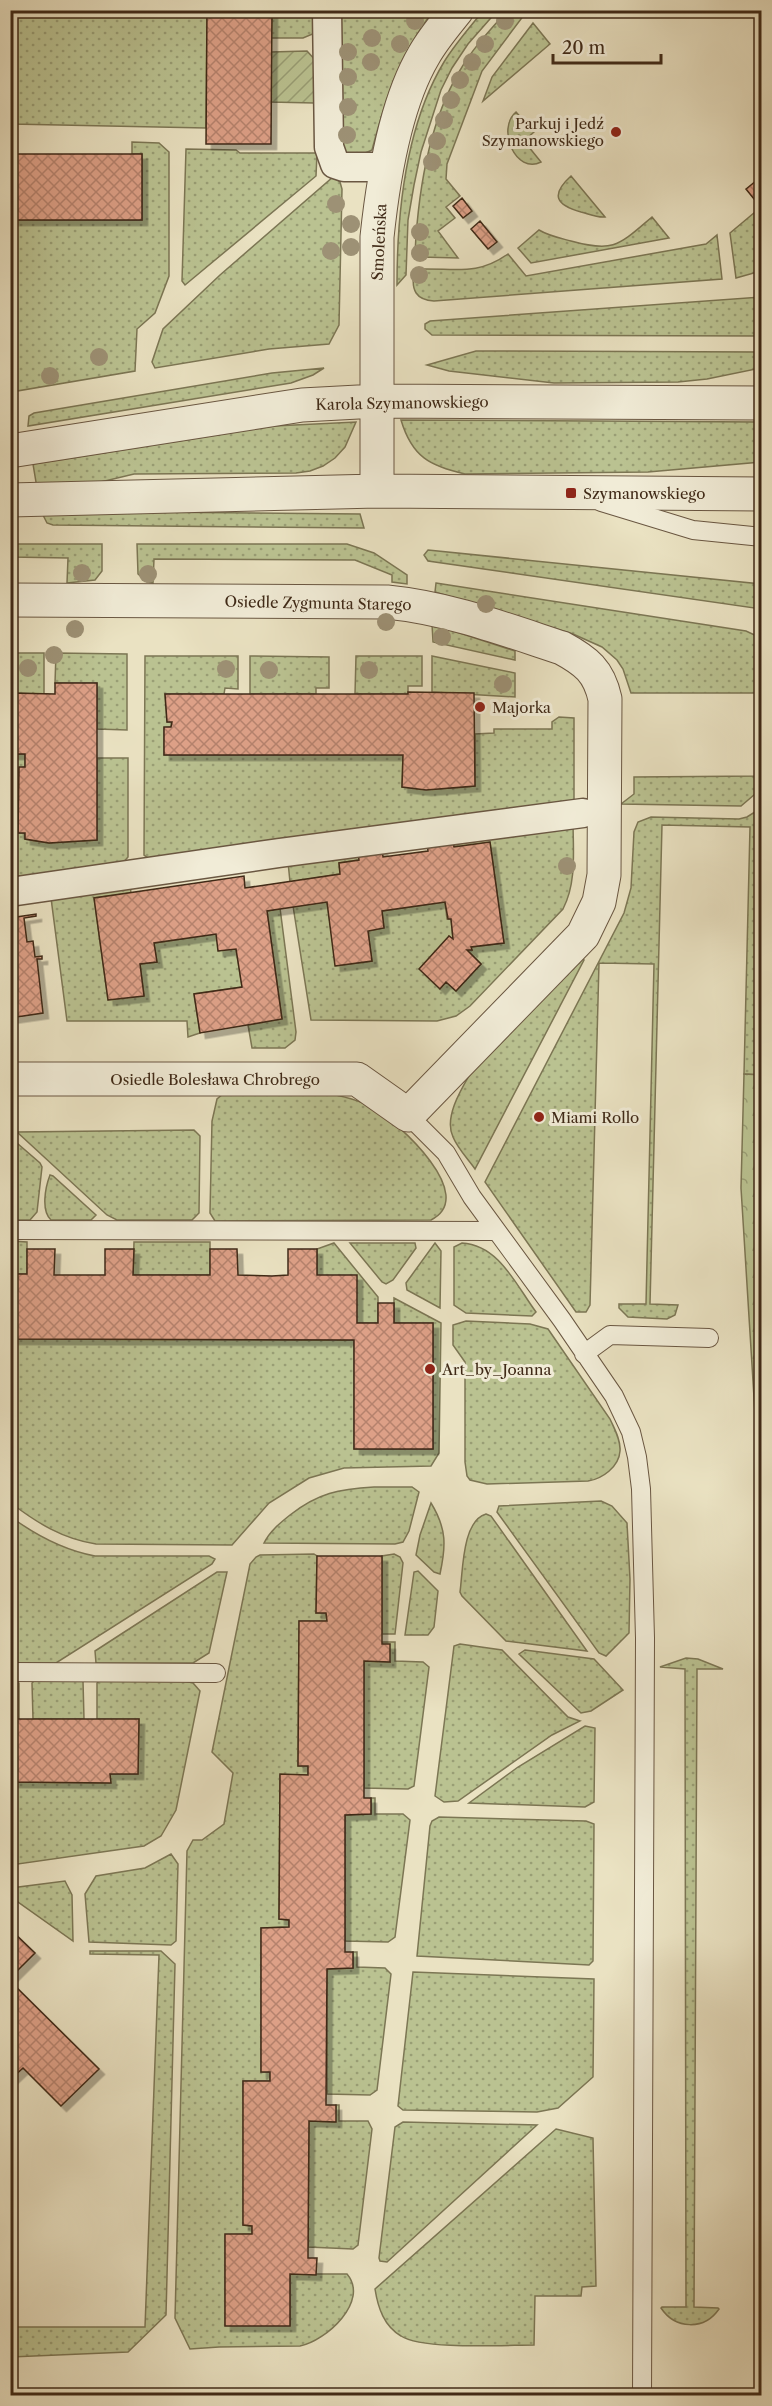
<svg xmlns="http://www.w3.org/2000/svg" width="772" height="2406" viewBox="0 0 772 2406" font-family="'Libre Caslon Text',serif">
  <defs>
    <pattern id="grass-dots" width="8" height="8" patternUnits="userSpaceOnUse" patternTransform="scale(1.5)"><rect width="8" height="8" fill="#bac291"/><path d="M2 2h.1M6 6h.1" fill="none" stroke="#999e75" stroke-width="1.8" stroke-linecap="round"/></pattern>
    <pattern id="forest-crowns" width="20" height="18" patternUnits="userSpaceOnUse" patternTransform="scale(1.5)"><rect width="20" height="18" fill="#bac291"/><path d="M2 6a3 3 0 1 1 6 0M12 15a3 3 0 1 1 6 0" fill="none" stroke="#999e75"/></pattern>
    <pattern id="garden-furrows" width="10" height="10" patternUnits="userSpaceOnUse" patternTransform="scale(1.5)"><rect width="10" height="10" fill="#bac291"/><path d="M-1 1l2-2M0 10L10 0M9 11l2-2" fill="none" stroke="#999e75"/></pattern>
    <pattern id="building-cross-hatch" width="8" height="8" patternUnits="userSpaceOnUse" patternTransform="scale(1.5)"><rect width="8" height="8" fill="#dda087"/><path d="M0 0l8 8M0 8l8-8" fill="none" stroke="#b5826d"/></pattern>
    <filter id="shadow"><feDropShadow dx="5.5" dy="5.5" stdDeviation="0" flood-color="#0004"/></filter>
  </defs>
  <rect width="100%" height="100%" fill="#eae2c2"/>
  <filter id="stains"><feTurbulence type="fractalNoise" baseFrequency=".00333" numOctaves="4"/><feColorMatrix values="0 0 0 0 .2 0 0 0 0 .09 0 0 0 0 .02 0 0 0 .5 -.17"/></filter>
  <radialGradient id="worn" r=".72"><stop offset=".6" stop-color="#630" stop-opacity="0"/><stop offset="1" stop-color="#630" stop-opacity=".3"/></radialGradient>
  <path fill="url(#grass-dots)" stroke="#7c7654" stroke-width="1.5" d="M 11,11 L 207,11 L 206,128 L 11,124 Z
    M 272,11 L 317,11 L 315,33 L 303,38 L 271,38 Z
    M 340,11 L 433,11 C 398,58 387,94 372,150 C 360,156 355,157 342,151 Z
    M 483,11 L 497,11 L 468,44 L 452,68 L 441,90 L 421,152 L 414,185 L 408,220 L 406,275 L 397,285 C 397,214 406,125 444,62 C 455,44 470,27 483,11 Z
    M 507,11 L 527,11 L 482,71 L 447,164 L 446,179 L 460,196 L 446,207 L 455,218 L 438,231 L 458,258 L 420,257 L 415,253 C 418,194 429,123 459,72 C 472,49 490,30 507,11 Z
    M 533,23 L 550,44 L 483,101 L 492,77 Z
    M 516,112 L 534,132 L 524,141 L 541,162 C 516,175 496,129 516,112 Z
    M 132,142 L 159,143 L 169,152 L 169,276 L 155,313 L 137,329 L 135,371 L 11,392 L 11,220 L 142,220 L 142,154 L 132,154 Z
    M 186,149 L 236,150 L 240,153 L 317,153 L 316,176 L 185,285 L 182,281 Z
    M 571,176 L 605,217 C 597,218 589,214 581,212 C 556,205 550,195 571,176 Z
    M 333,177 L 340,182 L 342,189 L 339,325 L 329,344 L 269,349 L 155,368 L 152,362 L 163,329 L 220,275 Z
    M 761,207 L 761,271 L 736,278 L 730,233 Z
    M 652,217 L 669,238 L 531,263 L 518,248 L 539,230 C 549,236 560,238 571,241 C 614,253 619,245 652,217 Z
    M 717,235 L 722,279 L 434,301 C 416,300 411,290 414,273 L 420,269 C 456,268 477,276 508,254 L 526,276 L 706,244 Z
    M 761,297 L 761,336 L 432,335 L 425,329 L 425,324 L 430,321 Z
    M 476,351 L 761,352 L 761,368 L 707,379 L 678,382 L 554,383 L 449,371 L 427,365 Z
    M 324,368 L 313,375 L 291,383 L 28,426 L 29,416 L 34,413 L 272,373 Z
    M 401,420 L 761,422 L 761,462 L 648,472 L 465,474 C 430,466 412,457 401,420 Z
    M 356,422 L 345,447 L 335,458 L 323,466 L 310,471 L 296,473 L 134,474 L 84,486 L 37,488 L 33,464 L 274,426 Z
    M 145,512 L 360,514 L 364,528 L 53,525 L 47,523 L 42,513 Z
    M 11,544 L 102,544 L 102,571 L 95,580 L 67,583 L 68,558 L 11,557 Z
    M 137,544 L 347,544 L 374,553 L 407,575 L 407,584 L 392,582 L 392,575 L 355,560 L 154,559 L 153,583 L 147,582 L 138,574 Z
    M 428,550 L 761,584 L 761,609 L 428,561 L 424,555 Z
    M 436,583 L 746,631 L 761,638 L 761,789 L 741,806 L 621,804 L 634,794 L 634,777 L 759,776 L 759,693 L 631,693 L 623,669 L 617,660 L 602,647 L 573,634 L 435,592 Z
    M 432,624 L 515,651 L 515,660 L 433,642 Z
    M 11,653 L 44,653 L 44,694 L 11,693 Z
    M 56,653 L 127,654 L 127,730 L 97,729 L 97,683 L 55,683 Z
    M 145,656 L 238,656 L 238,689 L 225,688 L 224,694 L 165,694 L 167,722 L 172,722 L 171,727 L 164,728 L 164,755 L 403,755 L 402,787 C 427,790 449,789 475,786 L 475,734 L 494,733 L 494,729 L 552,729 L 552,722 L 559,717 L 574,718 L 574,802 L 151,860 L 144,855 Z
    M 250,656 L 329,657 L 329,688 L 316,688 L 316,694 L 250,694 Z
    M 356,656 L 422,656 L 422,686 L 408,686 L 408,694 L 355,694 Z
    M 432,656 L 515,673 L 515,697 L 432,692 Z
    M 10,754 L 25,754 L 25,767 L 19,768 L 18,833 L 25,833 L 25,839 L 49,843 L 97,840 L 97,758 L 128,758 L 128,857 L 121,865 L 11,881 Z
    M 761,808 L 761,1075 L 744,1074 L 750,827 L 662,825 L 650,1304 L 678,1305 L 675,1315 L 667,1319 L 628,1317 L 619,1308 L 619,1304 L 646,1304 L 654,964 L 599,963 L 590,1305 L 586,1312 L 576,1312 L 485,1182 L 624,913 L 631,888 L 634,832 L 638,822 L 651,817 L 739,819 L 747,817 Z
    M 573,820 C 573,850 577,882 563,909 L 470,1006 L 456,1016 L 437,1021 L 311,1020 L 293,906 L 327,902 L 336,966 L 372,961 L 368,931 L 384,928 L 382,911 L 445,902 L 447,919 L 451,919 L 453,939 L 449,936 L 440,988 L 446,982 L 456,991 L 481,964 L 467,950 L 472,950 L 471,947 L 504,943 L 490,842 L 454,847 L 452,839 Z
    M 358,852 L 359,860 L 339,863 L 340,874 L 290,882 L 288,862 Z
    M 130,885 L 131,893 L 94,898 L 108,1000 L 144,995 L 140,964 L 157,962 L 154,943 L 216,934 L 236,949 L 242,987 L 194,994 L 200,1033 L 188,1037 L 187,1021 L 67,1021 L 51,898 Z
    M 280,908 L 296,1032 L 295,1040 L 285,1048 L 252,1048 L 248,1025 L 282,1019 L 267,911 Z
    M 582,956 L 584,960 L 475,1169 C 468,1159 458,1149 453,1137 C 444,1118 460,1091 470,1074 Z
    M 223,1094 L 331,1094 C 346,1097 362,1101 375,1109 C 399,1123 479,1196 431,1220 L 215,1221 L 210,1213 L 212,1121 L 217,1099 Z
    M 194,1130 L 200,1136 L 199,1213 L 192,1220 L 117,1220 L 107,1215 L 17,1132 Z
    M 10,1137 L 40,1163 L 42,1167 L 37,1212 L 30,1220 L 11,1220 Z
    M 50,1175 L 53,1176 L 96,1215 L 91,1220 L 51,1220 C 41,1211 45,1188 50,1175 Z
    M 11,1241 L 27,1242 L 27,1274 L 11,1274 Z
    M 134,1242 L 210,1242 L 210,1275 L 133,1275 Z
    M 334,1243 L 378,1297 L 378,1323 L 357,1323 L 317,1275 L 317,1249 Z
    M 350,1243 L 415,1243 L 416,1248 L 393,1280 L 386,1284 L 382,1282 Z
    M 435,1243 L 441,1251 L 440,1308 L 407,1290 L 406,1283 Z
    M 462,1243 C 499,1245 516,1285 536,1312 L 532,1316 L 466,1313 L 454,1305 L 454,1247 Z
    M 394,1298 L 441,1323 L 439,1453 L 431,1466 L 344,1468 L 309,1478 L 269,1503 L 232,1545 L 96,1544 C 63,1539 37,1523 11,1503 L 10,1339 L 354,1340 L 354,1449 L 433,1449 L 433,1323 L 394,1323 Z
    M 466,1321 L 530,1324 L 548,1329 L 610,1419 C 614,1428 621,1440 620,1451 C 619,1467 602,1479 588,1481 L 487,1484 L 470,1480 L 467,1476 L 465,1462 L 465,1362 L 453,1345 L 453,1325 Z
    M 374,1487 L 412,1487 L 419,1492 L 409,1531 L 403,1542 L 395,1544 L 264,1543 C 270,1531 280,1523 290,1515 C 318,1493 339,1489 374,1487 Z
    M 601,1501 L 612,1506 L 627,1523 L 630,1579 L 629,1633 L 606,1656 L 599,1653 L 497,1512 L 499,1506 Z
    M 431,1503 C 447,1529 446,1546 440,1574 L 434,1572 L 416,1555 L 420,1535 Z
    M 486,1514 L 491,1516 L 587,1651 L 506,1641 L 462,1596 L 460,1592 C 463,1571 462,1521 486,1514 Z
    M 11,1517 C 37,1536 63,1550 95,1556 L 209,1556 L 215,1559 L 212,1564 L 56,1663 L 11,1663 Z
    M 314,1554 L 317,1556 L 316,1613 L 326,1613 L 327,1621 L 299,1621 L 298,1766 L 308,1766 L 308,1775 L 280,1775 L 279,1919 L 289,1920 L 289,1927 L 261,1928 L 261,2072 L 270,2072 L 270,2081 L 243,2081 L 243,2225 L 252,2226 L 252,2234 L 225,2235 L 225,2325 L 290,2325 L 290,2274 L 347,2274 C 370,2301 326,2341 300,2346 L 219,2347 L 190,2349 L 175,2318 L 187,1851 L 193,1840 L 202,1840 L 224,1824 L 233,1773 L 212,1752 L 250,1564 L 256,1557 L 260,1555 Z
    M 394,1554 L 400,1557 L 403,1563 L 395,1634 L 382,1634 L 382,1556 Z
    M 418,1571 L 438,1591 L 434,1627 L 428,1635 L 405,1635 L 414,1572 Z
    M 217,1572 L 227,1572 L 209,1653 L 193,1663 L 96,1663 L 95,1651 Z
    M 382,1642 L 395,1642 L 395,1661 L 423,1662 L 429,1667 L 414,1786 L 408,1789 L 364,1788 L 364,1661 L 390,1662 Z
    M 460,1644 L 502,1650 L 568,1717 L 580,1721 L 552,1735 L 458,1801 L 444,1802 L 435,1796 L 454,1646 Z
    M 525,1650 L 594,1659 L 623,1690 L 591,1711 L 581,1713 L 519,1654 Z
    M 686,1658 L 698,1659 L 723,1669 L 697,1669 L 694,2307 L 718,2308 L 719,2309 C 704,2331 675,2329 661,2308 L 662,2307 L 686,2307 L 685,1669 L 660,1667 Z
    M 10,1681 L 19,1683 L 19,1719 L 11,1719 Z
    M 34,1681 L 83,1681 L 84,1719 L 33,1719 L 32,1683 Z
    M 99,1681 L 184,1681 L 193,1683 L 200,1691 L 176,1810 L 161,1836 L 144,1846 L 11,1865 L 10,1782 L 110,1783 L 110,1774 L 138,1774 L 139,1719 L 97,1719 L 97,1683 Z
    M 585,1726 L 595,1728 L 594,1802 L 585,1807 L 469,1803 L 518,1767 Z
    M 371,1798 L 375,1798 L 375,1814 L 403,1814 L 410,1820 L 395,1937 L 388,1942 L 345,1941 L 345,1815 L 371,1814 Z
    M 439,1817 L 586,1821 L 594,1824 L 593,1961 L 589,1965 L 417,1956 L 430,1826 L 432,1821 Z
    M 171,1854 L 178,1864 L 176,1941 L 171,1945 L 89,1942 L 85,1894 L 96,1876 L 145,1868 Z
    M 65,1881 L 72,1895 L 73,1941 L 11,1897 L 11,1888 Z
    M 90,1951 L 161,1951 L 175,1964 L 166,2315 L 128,2352 L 11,2357 L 11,2327 L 145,2327 L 159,1955 L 90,1954 Z
    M 353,1952 L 357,1952 L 357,1967 L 385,1968 L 391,1974 L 377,2090 L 370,2095 L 327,2094 L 327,1969 L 353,1968 Z
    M 413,1972 L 594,1979 L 593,2077 L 558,2108 L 537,2112 L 403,2110 L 398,2106 Z
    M 336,2105 L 339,2105 L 339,2121 L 368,2121 L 372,2129 L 358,2245 L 353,2249 L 308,2247 L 309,2121 L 335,2122 Z
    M 403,2122 L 537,2125 L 387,2262 L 380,2261 L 379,2258 L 395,2127 Z
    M 556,2129 L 593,2138 L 596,2286 L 582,2287 L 581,2296 L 535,2296 L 534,2345 C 505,2345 422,2350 401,2336 C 384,2326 378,2308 375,2289 Z"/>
  <path fill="url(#forest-crowns)" stroke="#7c7654" stroke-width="1.5" d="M 744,1074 L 762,1075 L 761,1510 L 741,1188 Z"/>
  <path fill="url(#garden-furrows)" stroke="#7c7654" stroke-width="1.5" d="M 307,51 L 317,62 L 314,103 L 270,102 L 271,52 Z"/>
  <path fill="url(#building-cross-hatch)" stroke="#3f2917" stroke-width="1.5" filter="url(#shadow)" d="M 207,10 L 272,10 L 271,144 L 206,144 Z
    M 10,154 L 142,154 L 142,220 L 10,220 Z
    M 762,176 L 762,192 L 754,199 L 746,189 Z
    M 462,198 L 472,211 L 463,218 L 453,206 Z
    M 480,221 L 497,242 L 488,249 L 471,229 Z
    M 55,683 L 97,683 L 97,840 L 49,843 L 25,839 L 25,833 L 18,833 L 19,767 L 25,767 L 25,754 L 10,754 L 10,693 L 55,694 Z
    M 408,692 L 474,693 L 475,786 L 426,790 L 402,787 L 403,755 L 164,755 L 164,727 L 171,727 L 172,722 L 167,722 L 165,694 L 408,694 Z
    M 452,839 L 454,847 L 490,842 L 504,943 L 471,947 L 472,950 L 467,950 L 481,964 L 456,991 L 446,982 L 440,989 L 419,969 L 449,936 L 453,939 L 451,919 L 448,919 L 445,902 L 382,911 L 384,928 L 368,931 L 372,961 L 335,966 L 327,902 L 267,911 L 282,1019 L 200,1033 L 194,994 L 242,987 L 236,949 L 218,951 L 216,934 L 154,943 L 157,962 L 140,964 L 144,996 L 108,1000 L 94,898 L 244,876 L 245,888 L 340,874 L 339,863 L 359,860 L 358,852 L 382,849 L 383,857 L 428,851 L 427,842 Z
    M 36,914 L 36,916 L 24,918 L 27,942 L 33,941 L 35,957 L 42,956 L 42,959 L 37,959 L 43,1013 L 10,1018 L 10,918 Z
    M 27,1249 L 55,1249 L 54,1275 L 105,1275 L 105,1249 L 134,1249 L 133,1275 L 210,1275 L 210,1249 L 237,1249 L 238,1275 L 272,1276 L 288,1275 L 288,1249 L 317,1249 L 317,1275 L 357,1275 L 357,1323 L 378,1323 L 378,1303 L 394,1303 L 394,1323 L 433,1323 L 433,1449 L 354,1449 L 354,1340 L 10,1339 L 10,1274 L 27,1274 Z
    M 317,1556 L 382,1556 L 382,1644 L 390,1644 L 390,1662 L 364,1661 L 364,1798 L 371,1798 L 371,1814 L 345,1815 L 345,1952 L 353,1952 L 353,1968 L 327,1969 L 326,2105 L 336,2105 L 336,2122 L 309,2121 L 308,2258 L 317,2258 L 316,2275 L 290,2274 L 290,2326 L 225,2326 L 225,2234 L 252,2234 L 252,2226 L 243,2225 L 243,2081 L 270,2081 L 270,2072 L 261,2072 L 261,1928 L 289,1927 L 289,1920 L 279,1919 L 280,1774 L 308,1775 L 308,1766 L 298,1766 L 299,1621 L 327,1621 L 326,1613 L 316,1613 Z
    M 10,1719 L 139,1719 L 138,1774 L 110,1774 L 111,1783 L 10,1782 Z
    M 10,1929 L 35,1953 L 10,1978 Z
    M 10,1981 L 99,2069 L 61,2106 L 23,2068 L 10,2080 Z"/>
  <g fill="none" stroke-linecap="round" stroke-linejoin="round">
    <defs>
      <path id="service" d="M 601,502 L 693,530 L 762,537
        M 408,1115 L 446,1153 L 472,1197 L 562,1320 L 614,1396 L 631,1432 L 637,1457 L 641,1489 L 645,1638 L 642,2396
        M 10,1230 L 496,1231
        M 584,1354 L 610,1335 L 709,1338
        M 10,1672 L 216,1673"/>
      <path id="pedestrian" d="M 327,10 L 329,147 L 335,164 L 344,167 L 387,167
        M 10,892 L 279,853 L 583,813"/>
      <path id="minor" d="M 10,600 L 387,602 C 448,608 504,629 562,648 C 586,661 599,671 605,699 L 604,875 L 599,902 L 583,935 L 408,1115 L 357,1079 L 10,1079"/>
      <path id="tertiary" d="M 10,451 L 302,405 L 377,401 L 762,403
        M 377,491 L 377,237 C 383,180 395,104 424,55 C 433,39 445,25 457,10
        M 10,500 L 377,491 L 762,494"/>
    </defs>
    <use href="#service" stroke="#6a5742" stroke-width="20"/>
    <use href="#pedestrian" stroke="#6a5742" stroke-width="31"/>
    <use href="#minor" stroke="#6a5742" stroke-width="35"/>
    <use href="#tertiary" stroke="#6a5742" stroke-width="35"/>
    <use href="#service" stroke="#f1ecd7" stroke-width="18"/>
    <use href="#pedestrian" stroke="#f1ecd7" stroke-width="28"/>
    <use href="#minor" stroke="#f1ecd7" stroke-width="33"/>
    <use href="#tertiary" stroke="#f1ecd7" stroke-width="33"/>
  </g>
  <g fill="#9d9175">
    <circle cx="415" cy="21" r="9"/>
    <circle cx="505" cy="21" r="9"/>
    <circle cx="372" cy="38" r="9"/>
    <circle cx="400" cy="44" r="9"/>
    <circle cx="485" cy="44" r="9"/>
    <circle cx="348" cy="52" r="9"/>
    <circle cx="371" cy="62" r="9"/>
    <circle cx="472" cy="62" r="9"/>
    <circle cx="348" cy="77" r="9"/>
    <circle cx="460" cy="80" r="9"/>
    <circle cx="451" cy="100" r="9"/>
    <circle cx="348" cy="107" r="9"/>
    <circle cx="444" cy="120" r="9"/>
    <circle cx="347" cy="135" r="9"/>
    <circle cx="437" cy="141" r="9"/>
    <circle cx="432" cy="162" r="9"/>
    <circle cx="336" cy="204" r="9"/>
    <circle cx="351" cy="224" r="9"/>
    <circle cx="420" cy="232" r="9"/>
    <circle cx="351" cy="247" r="9"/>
    <circle cx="331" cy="251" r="9"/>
    <circle cx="420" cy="253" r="9"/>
    <circle cx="419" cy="275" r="9"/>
    <circle cx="99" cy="357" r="9"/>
    <circle cx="50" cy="376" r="9"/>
    <circle cx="82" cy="573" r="9"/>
    <circle cx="148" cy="574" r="9"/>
    <circle cx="486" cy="604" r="9"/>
    <circle cx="386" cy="622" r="9"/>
    <circle cx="75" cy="629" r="9"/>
    <circle cx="442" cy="637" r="9"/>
    <circle cx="54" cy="655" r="9"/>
    <circle cx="28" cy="668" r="9"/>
    <circle cx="226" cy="669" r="9"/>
    <circle cx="269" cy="670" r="9"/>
    <circle cx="369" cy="670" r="9"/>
    <circle cx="503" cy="684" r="9"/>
    <circle cx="567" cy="866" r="9"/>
  </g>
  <g fill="#8f2418" stroke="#f1ecd7" stroke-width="2">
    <circle cx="616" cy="132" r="6"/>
    <rect x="565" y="487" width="12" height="12" rx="3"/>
    <circle cx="480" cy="707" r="6"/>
    <circle cx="539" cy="1117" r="6"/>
    <circle cx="430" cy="1369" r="6"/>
  </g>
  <g text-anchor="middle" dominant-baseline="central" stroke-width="6" stroke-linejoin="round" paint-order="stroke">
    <g font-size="15" fill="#3f2917" stroke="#f1ecd7" text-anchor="start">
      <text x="604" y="123" text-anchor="end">Parkuj i Jedź<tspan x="604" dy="17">Szymanowskiego</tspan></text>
      <text x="583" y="493">Szymanowskiego</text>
      <text x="492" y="707">Majorka</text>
      <text x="551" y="1117">Miami Rollo</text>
      <text x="442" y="1369">Art_by_Joanna</text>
    </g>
    <g font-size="15" fill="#3f2917" stroke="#f1ecd7">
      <text transform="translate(379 242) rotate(-87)">Smoleńska</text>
      <text transform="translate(402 403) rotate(-1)">Karola Szymanowskiego</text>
      <text transform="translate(318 603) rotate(1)">Osiedle Zygmunta Starego</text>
      <text x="215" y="1079">Osiedle Bolesława Chrobrego</text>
    </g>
  </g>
  <rect width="772" height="2406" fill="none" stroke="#eae2c2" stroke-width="36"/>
  <rect x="12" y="12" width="748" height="2382" fill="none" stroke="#3f2917" stroke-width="3"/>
  <rect x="18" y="18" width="736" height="2370" fill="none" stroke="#3f2917" stroke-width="1.5"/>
  <path d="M553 54v9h108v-9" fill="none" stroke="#3f2917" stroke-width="3"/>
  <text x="562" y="54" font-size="18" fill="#3f2917" stroke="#f1ecd7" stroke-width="4.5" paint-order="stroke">20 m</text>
  <rect width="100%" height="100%" filter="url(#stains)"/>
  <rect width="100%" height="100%" fill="url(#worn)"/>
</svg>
